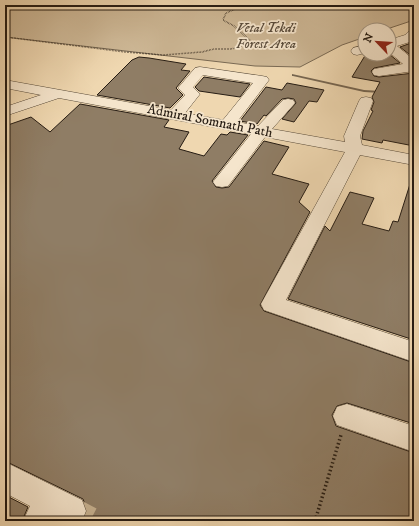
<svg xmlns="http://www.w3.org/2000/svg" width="419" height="526" viewBox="0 0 419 526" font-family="'IM FELL DW Pica',serif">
  <rect width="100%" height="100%" fill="#efd7b0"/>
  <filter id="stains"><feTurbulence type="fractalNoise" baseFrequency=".005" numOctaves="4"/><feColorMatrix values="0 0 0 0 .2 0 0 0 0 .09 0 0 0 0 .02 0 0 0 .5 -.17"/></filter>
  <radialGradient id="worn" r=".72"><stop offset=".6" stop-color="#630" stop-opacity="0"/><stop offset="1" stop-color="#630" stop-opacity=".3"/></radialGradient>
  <path fill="#cdb795" stroke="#7a6a54" d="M 5,5 L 414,5 L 414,20 L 384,30 L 365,30 L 365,37 L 342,45 L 300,67 L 255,66 L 5,37 Z"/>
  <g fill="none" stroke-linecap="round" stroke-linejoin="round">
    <path fill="#766651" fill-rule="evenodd" d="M 292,74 L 364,90 L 381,91 L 383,92 L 381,93 L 364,92 L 293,76 L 292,76 Z"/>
  </g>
  <path fill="#8f7d65" stroke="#261c13" d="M 414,42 L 414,58 L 400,47 Z
    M 366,54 L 389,54 L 400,63 L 374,68 L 371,71 L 374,76 L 379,77 L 414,73 L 414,146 L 383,140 L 382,143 L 362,139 L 363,131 L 373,111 L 371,110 L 374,102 L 372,97 L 380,82 L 352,77 Z
    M 139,57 L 149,58 L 186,64 L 181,70 L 190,71 L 176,88 L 183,95 L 170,108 L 97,95 L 132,60 Z
    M 204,77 L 250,84 L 240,97 L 199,91 L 195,87 Z
    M 287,83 L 324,90 L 317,102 L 309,101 L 294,122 L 282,119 L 296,103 L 294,99 L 288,98 L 282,99 L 266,116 L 264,115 L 257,124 L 240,121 L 266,87 L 282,90 Z
    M 80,104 L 169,120 L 164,127 L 189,132 L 179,149 L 204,156 L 221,134 L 227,135 L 230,132 L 248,135 L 212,181 L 216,187 L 222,188 L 229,187 L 264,141 L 289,147 L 272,174 L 309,184 L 299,202 L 310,212 L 260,305 L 264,311 L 414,363 L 414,424 L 347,403 L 337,406 L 332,415 L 336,426 L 414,453 L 414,521 L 84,521 L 87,510 L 83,499 L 5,461 L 5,126 L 31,117 L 50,132 Z
    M 411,181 L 414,181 L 414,340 L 288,299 L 325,226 L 330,231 L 350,192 L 374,198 L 362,224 L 389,231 L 393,221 L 398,222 Z
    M 5,495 L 28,507 L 22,521 L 5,521 Z"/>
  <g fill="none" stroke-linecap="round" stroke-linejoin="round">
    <path stroke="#c7b291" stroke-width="28" stroke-dasharray="28 14" stroke-linecap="butt" d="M 71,511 L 90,521"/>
    <defs>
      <path id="minor" d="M 414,29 L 413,41 L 397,46 L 414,60 L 414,71 L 379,76 L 374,75 L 372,72 L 374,69 L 403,64 L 389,52 L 389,40 L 405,35 L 410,30 Z
        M 365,45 L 365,53 L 357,55 L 353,54 L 351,51 L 353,48 Z
        M 200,67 L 262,76 L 267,77 L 269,80 L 237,122 L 258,126 L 283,100 L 288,99 L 293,100 L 295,103 L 272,129 L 345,142 L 344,136 L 359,101 L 361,98 L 366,97 L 371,98 L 373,101 L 360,136 L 362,145 L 414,155 L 414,165 L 360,155 L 286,300 L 414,342 L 414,362 L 264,310 L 261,304 L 345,152 L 265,137 L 228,186 L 222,187 L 216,186 L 213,182 L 251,134 L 59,98 L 5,116 L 5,107 L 41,95 L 5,88 L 5,80 L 171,110 L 185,95 L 178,88 L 195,68 ZM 203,75 L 253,83 L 223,120 L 185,113 L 200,94 L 193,87 Z
        M 347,404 L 414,426 L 414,452 L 337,425 L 333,416 L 337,407 Z
        M 5,462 L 82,500 L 86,511 L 82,521 L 58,521 L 56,519 L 55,521 L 23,521 L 30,506 L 5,493 Z"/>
    </defs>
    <use href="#minor" stroke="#584b3a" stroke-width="1"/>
    <path stroke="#261c13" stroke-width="1.5" stroke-dasharray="0.5 1" stroke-linecap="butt" d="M 245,5 L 226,13 L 223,20 L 234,26 L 253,43
      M 5,37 L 125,52 L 163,55 L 202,52 L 214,49 L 231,49 L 253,43"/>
    <path stroke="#261c13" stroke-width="3.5" stroke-dasharray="1.5 2.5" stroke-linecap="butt" d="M 315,521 L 341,435"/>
    <use href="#minor" fill="#f5e5cc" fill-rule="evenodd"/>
  </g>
  <g text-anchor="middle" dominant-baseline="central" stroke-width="3.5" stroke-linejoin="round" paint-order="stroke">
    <g font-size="14" font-style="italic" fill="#584a3a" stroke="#f5e5cc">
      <text x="266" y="28">Vetal Tekdi<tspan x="266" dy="16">Forest Area</tspan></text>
    </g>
    <g font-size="14" fill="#261c13" stroke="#f5e5cc">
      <text transform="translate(210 121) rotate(11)">Admiral Somnath Path</text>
    </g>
  </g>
  <rect width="419" height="526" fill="none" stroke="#efd7b0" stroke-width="20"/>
  <rect x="6" y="6" width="407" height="514" fill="none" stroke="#261c13" stroke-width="2"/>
  <rect x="10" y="10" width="399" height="506" fill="none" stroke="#261c13"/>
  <g transform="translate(377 42) rotate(295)"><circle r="19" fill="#f5e5cc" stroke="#a29582"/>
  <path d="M0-3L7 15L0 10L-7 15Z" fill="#8f2418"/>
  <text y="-6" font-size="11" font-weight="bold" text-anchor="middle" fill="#261c13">N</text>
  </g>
  <rect width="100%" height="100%" filter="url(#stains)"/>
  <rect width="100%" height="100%" fill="url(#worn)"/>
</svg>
